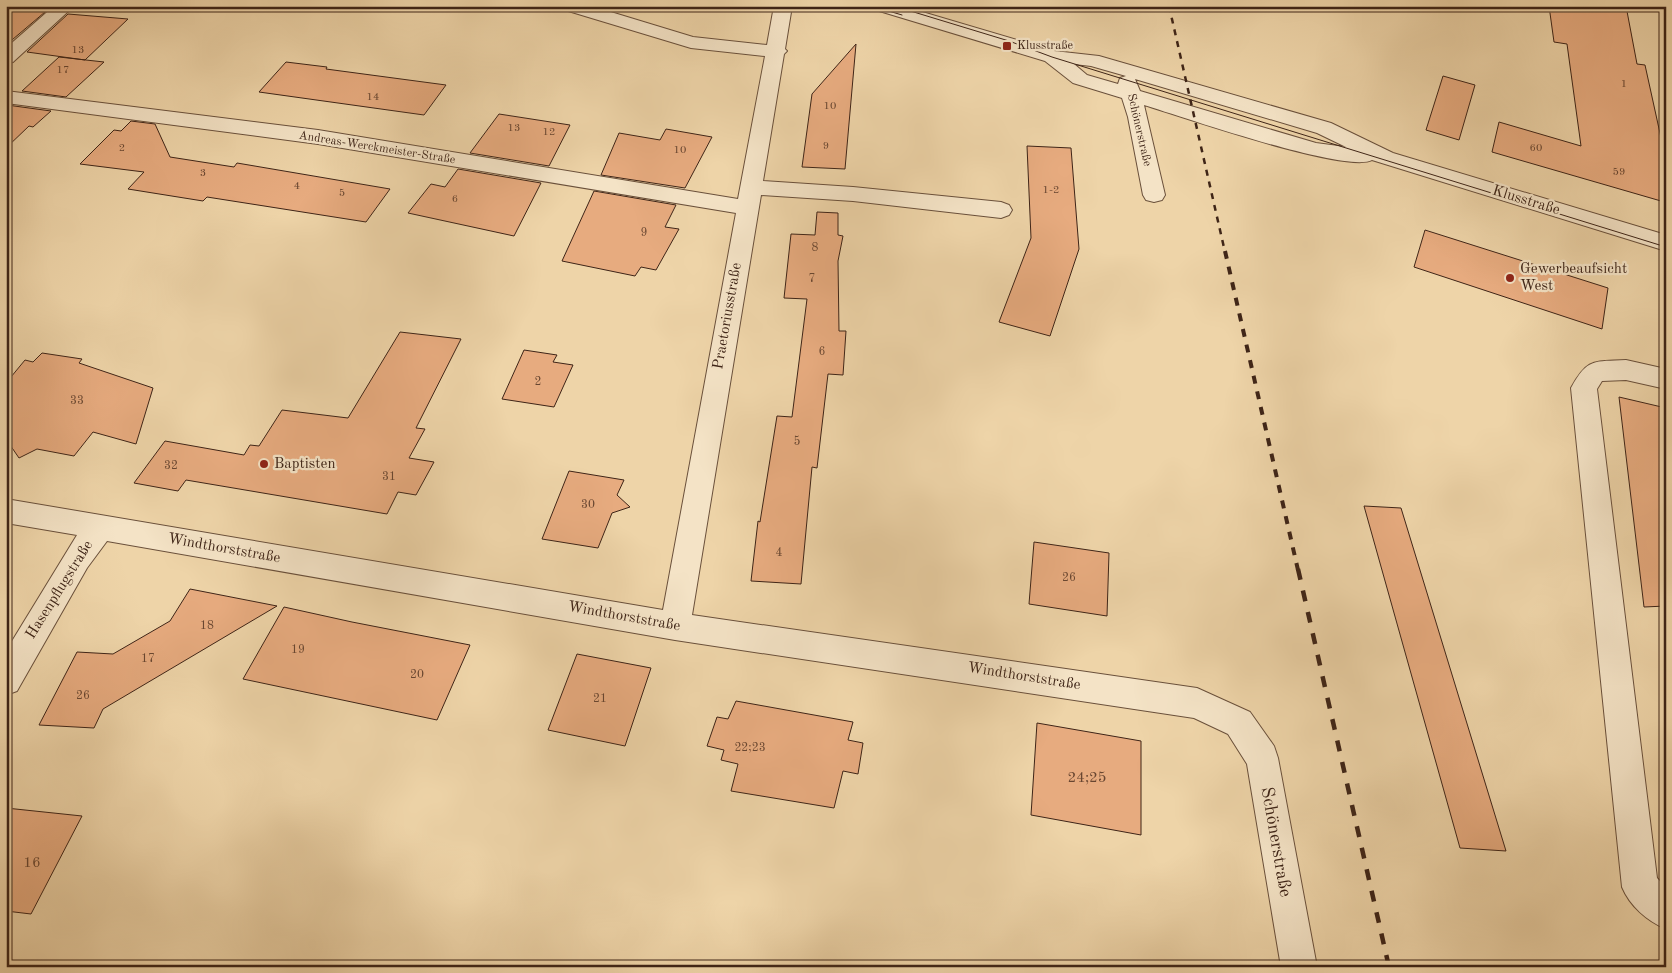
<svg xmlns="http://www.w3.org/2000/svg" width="1672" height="973" viewBox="0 0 1672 973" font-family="'Old Standard TT',serif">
  <rect width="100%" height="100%" fill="#eed4a8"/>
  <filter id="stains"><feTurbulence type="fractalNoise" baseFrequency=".004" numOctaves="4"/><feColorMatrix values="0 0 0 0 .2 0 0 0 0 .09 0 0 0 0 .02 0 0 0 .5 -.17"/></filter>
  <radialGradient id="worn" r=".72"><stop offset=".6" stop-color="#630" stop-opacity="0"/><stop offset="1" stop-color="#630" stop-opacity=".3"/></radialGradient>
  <path fill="#e7ab7f" stroke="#3e2417" d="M 1549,6 L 1626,6 L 1637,64 L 1645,65 L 1665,156 L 1661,201 L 1492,152 L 1499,122 L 1581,146 L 1567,44 L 1554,42 Z
    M 6,8 L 45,12 L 6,45 Z
    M 68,14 L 128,19 L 85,60 L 27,52 Z
    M 856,44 L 845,169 L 802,167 L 812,94 Z
    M 59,57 L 104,62 L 66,97 L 22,91 Z
    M 286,62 L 327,67 L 326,69 L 446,85 L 424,115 L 259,92 Z
    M 1443,76 L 1475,85 L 1459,140 L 1426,130 Z
    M 7,105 L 51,111 L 33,127 L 29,126 L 6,148 Z
    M 499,114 L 570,125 L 549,166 L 470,153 Z
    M 131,121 L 155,124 L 170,157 L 234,167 L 237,163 L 390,189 L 366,222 L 207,197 L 203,201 L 128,189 L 144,172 L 80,164 L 114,130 L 121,131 Z
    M 666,129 L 712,137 L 685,188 L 601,175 L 619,133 L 660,140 Z
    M 1027,146 L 1071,148 L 1079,249 L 1050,336 L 999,322 L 1031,238 Z
    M 458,169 L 541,183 L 514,236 L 408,213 L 431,184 L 445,187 Z
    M 594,191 L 676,205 L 665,227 L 679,229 L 656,270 L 641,267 L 635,276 L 562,261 Z
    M 817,212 L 838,213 L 838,235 L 843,236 L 838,261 L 839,331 L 846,331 L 843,375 L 828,374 L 817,468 L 812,467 L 801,584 L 751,581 L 758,521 L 760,522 L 777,416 L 792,417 L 807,299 L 784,298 L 791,234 L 815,235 Z
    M 1425,230 L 1608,288 L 1602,329 L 1414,267 Z
    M 400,332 L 461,339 L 416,428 L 425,429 L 409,458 L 434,462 L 416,495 L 398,492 L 387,514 L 186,480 L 178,491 L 134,483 L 165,441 L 244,455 L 250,445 L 259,446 L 282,410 L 348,418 Z
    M 524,350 L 557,355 L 553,362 L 573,365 L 554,407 L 502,399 Z
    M 42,353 L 82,359 L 79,363 L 153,388 L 136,444 L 93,432 L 74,456 L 37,449 L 19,458 L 6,439 L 6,383 L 25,360 L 33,362 Z
    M 1619,397 L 1666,408 L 1666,606 L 1644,607 Z
    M 569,471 L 624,480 L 617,495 L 630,507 L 612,513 L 598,548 L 542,539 Z
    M 1364,506 L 1401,508 L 1506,851 L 1460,848 Z
    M 1034,542 L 1109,553 L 1107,616 L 1029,604 Z
    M 190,589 L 277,606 L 103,709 L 94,728 L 39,725 L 77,652 L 113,654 L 170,621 Z
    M 284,607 L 352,622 L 470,645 L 437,720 L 243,679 Z
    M 577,654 L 651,668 L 625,746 L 548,730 Z
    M 736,701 L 853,722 L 848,740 L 863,743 L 858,774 L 843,771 L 834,808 L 731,791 L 738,764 L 721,760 L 724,750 L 707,746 L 717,717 L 728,719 Z
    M 1037,723 L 1141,741 L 1141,835 L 1031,815 Z
    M 6,808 L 82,816 L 31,914 L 6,911 Z"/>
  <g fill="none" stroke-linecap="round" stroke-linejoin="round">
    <defs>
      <path id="minor" d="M 54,6 L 74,6 L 13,62 L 6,64 L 6,48 Z
        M 562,6 L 591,6 L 693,37 L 767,45 L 774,6 L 792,6 L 785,49 L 787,51 L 784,54 L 763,181 L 853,187 L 1001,202 L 1009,205 L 1012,210 L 1009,215 L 1001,218 L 853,201 L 761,195 L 692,615 L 1197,688 L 1250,712 L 1274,746 L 1278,758 L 1317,967 L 1281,967 L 1247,764 L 1228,734 L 1194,718 L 675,640 L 107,541 L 87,568 L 17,691 L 6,695 L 6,651 L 77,535 L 6,523 L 6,499 L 663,610 L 736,213 L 318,144 L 6,103 L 6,91 L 318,130 L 738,199 L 765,56 L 691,48 L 565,10 Z
        M 873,6 L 902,6 L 1054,51 L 1099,56 L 1331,123 L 1393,153 L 1666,235 L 1666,251 L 1372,160 C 1347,174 1180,116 1144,105 L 1165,195 L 1162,200 L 1154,202 L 1146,200 L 1143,195 L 1128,117 L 1122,98 L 1073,83 L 1045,61 L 876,10 ZM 1074,64 L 1091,66 L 1126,76 L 1120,78 L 1118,84 L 1087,75 ZM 1135,79 L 1317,133 L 1346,147 L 1316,143 L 1140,91 Z
        M 1626,360 L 1666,369 L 1666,389 L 1626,380 L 1602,381 L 1597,389 L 1657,878 L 1666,887 L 1666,929 C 1647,921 1630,906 1622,887 L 1571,388 C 1588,357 1594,362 1626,360 Z"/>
    </defs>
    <use href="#minor" stroke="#6a503b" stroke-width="2"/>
    <use href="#minor" fill="#f4e3c6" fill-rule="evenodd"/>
    <path stroke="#3e2417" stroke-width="1" d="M 872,6 L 902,15
      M 894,6 L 1009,41 L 1052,57 L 1666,247"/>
    <path stroke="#3e2417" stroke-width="2.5" stroke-dasharray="6 6" stroke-linecap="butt" d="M 1169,6 L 1225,252"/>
    <path stroke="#3e2417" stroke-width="4" stroke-dasharray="8 8" stroke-linecap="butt" d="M 1225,251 L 1298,570"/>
    <path stroke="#3e2417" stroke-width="4.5" stroke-dasharray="11 11" stroke-linecap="butt" d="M 1298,569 L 1389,967"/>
  </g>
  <g fill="#8f2418" stroke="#f4e3c6" stroke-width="2">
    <rect x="1002" y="41" width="10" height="10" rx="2.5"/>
    <circle cx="1510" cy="278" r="5"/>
    <circle cx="264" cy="464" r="5"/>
  </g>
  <g text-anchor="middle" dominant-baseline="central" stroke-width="4.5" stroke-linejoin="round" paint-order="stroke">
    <g font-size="11" fill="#684631">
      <text x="78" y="50">13</text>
      <text x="63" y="70">17</text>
      <text x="1624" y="84">1</text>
      <text x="373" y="97">14</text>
      <text x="830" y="106">10</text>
      <text x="514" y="128">13</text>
      <text x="549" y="132">12</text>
      <text x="826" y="146">9</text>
      <text x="122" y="148">2</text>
      <text x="1536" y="148">60</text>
      <text x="680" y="150">10</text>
      <text x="1619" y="172">59</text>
      <text x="203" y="173">3</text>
      <text x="297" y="186">4</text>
      <text x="1051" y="190">1-2</text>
      <text x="342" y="193">5</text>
      <text x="455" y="199">6</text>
    </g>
    <g font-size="12" fill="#3e2417" stroke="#f4e3c6" text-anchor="start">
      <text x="1017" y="46">Klusstraße</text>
    </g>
    <g font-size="12" fill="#3e2417" stroke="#f4e3c6">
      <text transform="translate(1139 130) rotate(77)">Schönerstraße</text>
      <text transform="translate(377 148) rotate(9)">Andreas-Werckmeister-Straße</text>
    </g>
    <g font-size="12" fill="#684631">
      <text x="644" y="233">9</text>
      <text x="815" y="248">8</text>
      <text x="812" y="279">7</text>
      <text x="822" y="352">6</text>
      <text x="538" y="382">2</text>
      <text x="77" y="401">33</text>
      <text x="797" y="442">5</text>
      <text x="171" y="466">32</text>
      <text x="389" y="477">31</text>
      <text x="588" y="505">30</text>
      <text x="779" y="553">4</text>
      <text x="1069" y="578">26</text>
      <text x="207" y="626">18</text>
      <text x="298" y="650">19</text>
      <text x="148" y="659">17</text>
      <text x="417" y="675">20</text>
      <text x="83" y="696">26</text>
      <text x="600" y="699">21</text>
      <text x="750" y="748">22;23</text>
    </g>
    <g font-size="15" fill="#3e2417" stroke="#f4e3c6">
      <text transform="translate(1526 201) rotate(17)">Klusstraße</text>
      <text transform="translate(728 316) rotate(-80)">Praetoriusstraße</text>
      <text transform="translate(224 549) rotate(10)">Windthorststraße</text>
      <text transform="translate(60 590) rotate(-58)">Hasenpflugstraße</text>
      <text transform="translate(624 617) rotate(10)">Windthorststraße</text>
      <text transform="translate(1024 677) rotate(9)">Windthorststraße</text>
    </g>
    <g font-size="15" fill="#3e2417" stroke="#f4e3c6" text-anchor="start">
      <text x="1520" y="269">Gewerbeaufsicht<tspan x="1520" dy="17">West</tspan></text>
      <text x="274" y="464">Baptisten</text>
    </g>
    <g font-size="15" fill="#684631">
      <text x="1087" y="778">24;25</text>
      <text x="32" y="863">16</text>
    </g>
    <g font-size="18" fill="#3e2417" stroke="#f4e3c6">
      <text transform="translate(1276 842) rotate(80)">Schönerstraße</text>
    </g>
  </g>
  <rect width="1672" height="973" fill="none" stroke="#eed4a8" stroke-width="25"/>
  <rect x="8" y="8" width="1657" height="958" fill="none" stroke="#3e2417" stroke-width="2.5"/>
  <rect x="12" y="12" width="1647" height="948" fill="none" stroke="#3e2417"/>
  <rect width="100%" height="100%" filter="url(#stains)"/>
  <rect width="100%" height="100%" fill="url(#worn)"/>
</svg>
